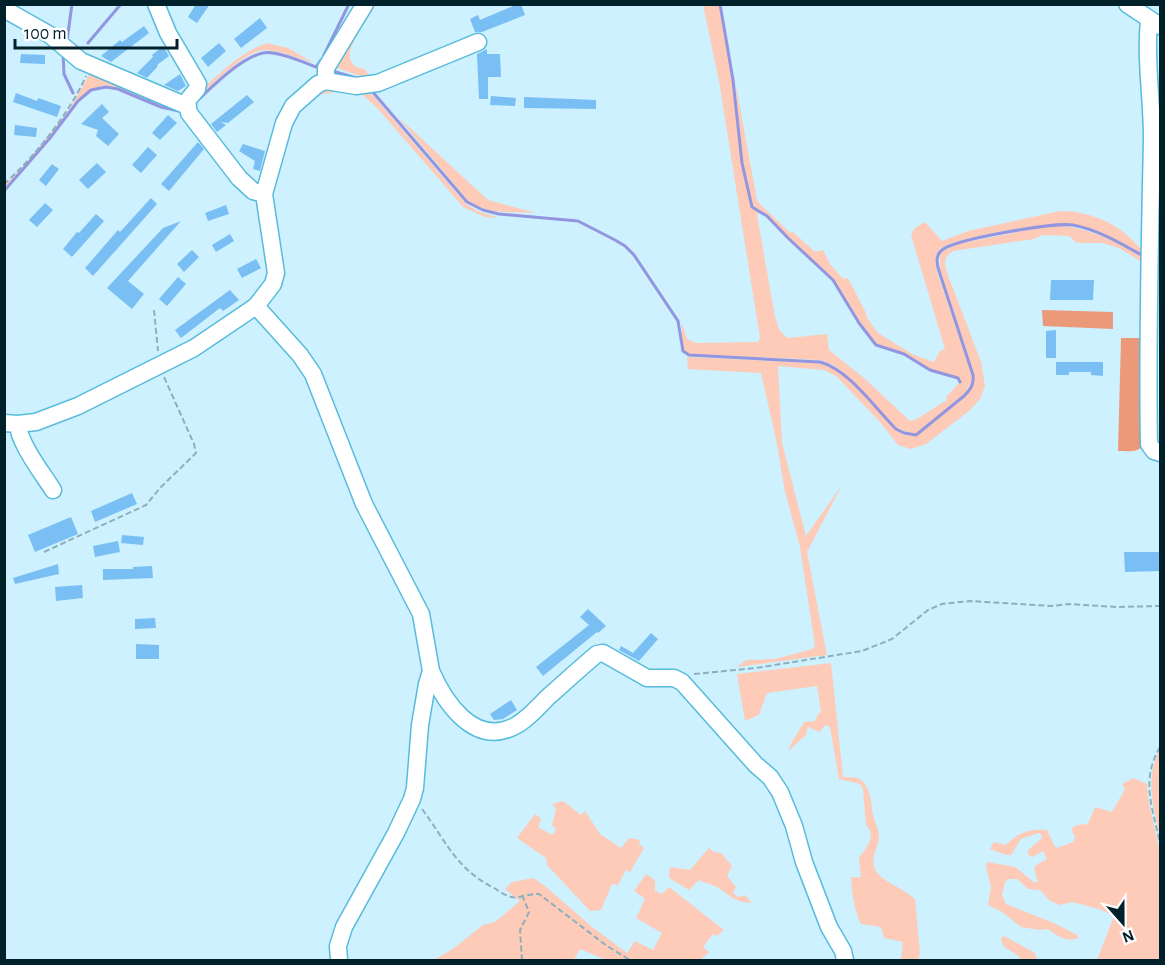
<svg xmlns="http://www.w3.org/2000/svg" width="1165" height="965" viewBox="0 0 1165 965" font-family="'Alegreya Sans',sans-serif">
  <rect width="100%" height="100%" fill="#cdf1fe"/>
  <path fill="#fdcbb8" d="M 370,5 L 376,5 C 370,15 340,53 353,64 C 355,67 362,68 366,70 L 369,76 L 380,74 L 376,79 L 362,79 L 360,76 L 331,66 Z
    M 703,5 L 719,5 L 732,80 L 741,163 L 751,207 L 759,212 L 757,215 L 775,317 L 780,331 L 788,338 L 827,334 L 829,350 L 864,378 L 910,421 L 915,420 L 947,400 L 946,397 L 961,381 L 958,377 L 930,369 L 904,353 L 877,344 L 860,322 L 834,279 L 788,238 L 768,215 L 753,206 L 743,163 L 735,80 L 757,200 L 760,204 L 790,233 L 793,232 L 815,252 L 823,250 L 830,264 L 843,279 L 848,278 L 866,313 L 867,318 L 878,333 L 912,354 L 934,362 L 940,351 L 945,349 L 911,235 L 915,228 L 925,222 L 942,241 L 968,231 L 1060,211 C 1096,211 1127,228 1148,258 C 1125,244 1100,229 1073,224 C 1055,221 951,237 939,250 C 934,256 936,265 937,272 L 972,375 C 973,397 932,421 915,434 C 875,428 860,370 820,360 L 690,354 L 684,350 L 682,343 L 682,323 L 687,339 L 696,343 L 754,342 L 758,342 L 760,338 L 719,81 Z
    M 267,43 L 288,48 L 314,63 C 299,59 281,50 264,50 C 246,51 216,81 202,93 L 204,87 C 223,71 242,51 267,43 Z
    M 92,68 L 184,110 L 162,105 L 119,88 L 106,85 L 91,89 L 76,101 L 5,189 L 5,185 C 37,154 74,109 92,68 Z
    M 323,88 L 368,90 L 466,204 L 477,211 L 499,218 L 485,217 L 463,207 L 379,110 L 362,94 L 341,91 L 307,97 Z
    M 397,116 L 488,200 L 536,213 C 513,212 490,214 469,202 Z
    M 1053,225 C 1088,227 1116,241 1145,259 L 1145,264 L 1119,248 L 1102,243 L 1077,243 L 1069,236 L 1043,235 L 1034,239 L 953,251 L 947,256 L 945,261 L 946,270 L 981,362 L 985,386 L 980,399 L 969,411 L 926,444 L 911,449 L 898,445 L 880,422 L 836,376 L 824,370 L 778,366 L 782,443 L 806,536 L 842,485 L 807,552 L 827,655 L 737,667 L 746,660 L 775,659 L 812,649 L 815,646 L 800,547 L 785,492 L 777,444 L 761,373 L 688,369 L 687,357 L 819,363 C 846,369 876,410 896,430 L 904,435 L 916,436 L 965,397 C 972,389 975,384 974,374 L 940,271 L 940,253 L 957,244 Z
    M 831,663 L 843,777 C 847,777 853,777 857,778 C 871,783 871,803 873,815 C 875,823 879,829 879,838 C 878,849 870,857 875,869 C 880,881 903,888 915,899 L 920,953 L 918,960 L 901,960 L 903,942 L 884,938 L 881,927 L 861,924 C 854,909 852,895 851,877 L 861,877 L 859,857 C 867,848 877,835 866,825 L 863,789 L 860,784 L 839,779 L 830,727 L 825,725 L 820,732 L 808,727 L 806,735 L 788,751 C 791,741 799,732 804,722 L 815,721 L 818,714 L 821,712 L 817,686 L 767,693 L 759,715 L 745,721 L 737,674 Z
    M 1160,749 L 1160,838 C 1154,806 1144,780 1160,749 Z
    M 1133,778 L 1147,784 L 1148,798 L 1160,853 L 1160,960 L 1097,960 L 1114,916 L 1099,909 L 1072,902 L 1060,905 L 1050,901 L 1040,890 L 1028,889 L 1017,879 L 1009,879 L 1005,882 L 1002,895 L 1006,904 L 1056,924 L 1077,935 L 1078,938 C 1067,943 1056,935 1048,929 L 1040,930 L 1021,927 L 1002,912 L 988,905 L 991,887 L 986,866 L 987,862 L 1015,867 L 1034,882 L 1038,882 L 1034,869 L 1036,865 L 1047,859 L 1043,851 L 1032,857 L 1028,855 L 1028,850 L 1042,838 L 1041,834 L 1038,833 L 1021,839 L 1011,855 L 1006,855 L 990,849 L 994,842 L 1006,845 C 1018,832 1030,829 1047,830 L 1054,845 L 1057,848 L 1073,842 L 1075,837 L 1071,829 L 1077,825 L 1088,824 L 1095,807 L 1112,812 L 1125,789 L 1122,784 Z
    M 563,801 L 581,815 L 585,811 L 600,834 L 621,848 L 629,838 L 640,840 L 639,844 L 644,848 L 630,872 L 626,870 L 618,885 L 612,884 L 601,910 L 590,911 L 547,865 L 546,858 L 517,838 L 535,814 L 541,819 L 538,827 L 552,835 L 556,830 L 552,825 L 556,809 L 552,804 Z
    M 709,848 L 714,852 L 721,853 L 732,866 L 727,876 L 736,887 L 733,893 L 738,897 L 745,895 L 752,903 C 733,902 732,896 717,887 C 711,884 705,883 699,880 L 689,890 L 669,878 L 670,867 L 690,870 Z
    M 646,874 L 655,880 L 655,891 L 662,894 L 669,887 L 724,930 L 717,936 L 713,934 L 703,947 L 709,952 L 700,960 L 606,960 L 580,949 L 574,960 L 434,960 L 454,948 L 483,925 L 495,922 L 520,901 L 505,889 L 512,882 L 533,878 L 545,886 L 591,926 L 627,953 L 635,941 L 653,950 L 662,933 L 636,918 L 645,899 L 634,891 Z
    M 1004,936 L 1035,953 L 1037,960 L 1021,960 C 1015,949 1002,952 1001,938 Z"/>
  <path fill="#eb9979" d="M 1042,310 L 1113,312 L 1113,329 L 1043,326 Z
    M 1121,338 L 1140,338 L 1144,341 L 1144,445 C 1138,453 1128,451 1118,451 Z"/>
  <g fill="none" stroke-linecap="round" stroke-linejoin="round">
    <path stroke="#9395df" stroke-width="3" d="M 720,4 L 733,80 L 742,163 L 752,207 L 767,216 L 788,238 L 833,280 L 859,323 L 876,345 L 904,354 L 930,370 L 958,378 L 960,382
      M 67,41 L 72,4
      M 88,43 L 121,4
      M 63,53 L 64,74 L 73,93
      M 324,55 L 349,4
      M 332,71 L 360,79
      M 371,90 L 467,202 L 483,210 L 499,214 L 578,221 L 615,240 L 625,246 L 634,255 L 678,321 L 683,351 L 689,355 L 820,362 C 848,369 875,408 896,429 L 904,433 L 916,435 L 964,396 C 971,389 974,384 973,375 L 939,271 C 937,265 935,255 942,250 C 955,239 1055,222 1073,225 C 1099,230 1122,244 1145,257
      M 199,99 C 215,84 241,58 263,53 C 275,50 303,62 316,67 L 321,60
      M 4,191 L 50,138 L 78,101 L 91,90 L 106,87 L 118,89 L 161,107 L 179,111"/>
  </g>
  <path fill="#79bff4" d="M 196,4 L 210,4 L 197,23 L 188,17 Z
    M 518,4 L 521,4 L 525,15 L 482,32 L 475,32 L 470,19 L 478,15 L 480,20 Z
    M 260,18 L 267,28 L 241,48 L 234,39 Z
    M 144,26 L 149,33 L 111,62 L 101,56 L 120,40 L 122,42 Z
    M 219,43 L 226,51 L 208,67 L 201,58 Z
    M 163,46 L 169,56 L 157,65 L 158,66 L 147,78 L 137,73 L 153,57 L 152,55 Z
    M 487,49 L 487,54 L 500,54 L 501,77 L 488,77 L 488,99 L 479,99 L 477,54 Z
    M 21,54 L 45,55 L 45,64 L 20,63 Z
    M 180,74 L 186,86 L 178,91 L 164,85 Z
    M 16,93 L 37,101 L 38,98 L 61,106 L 57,117 L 13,102 Z
    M 247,95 L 254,102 L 228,123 L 221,122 L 226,125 L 217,132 L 211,124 Z
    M 491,96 L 516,98 L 515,106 L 490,105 Z
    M 524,97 L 596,100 L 596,109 L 524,108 Z
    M 102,104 L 109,112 L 102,118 L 119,134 L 108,146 L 96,136 L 98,130 L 81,124 Z
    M 168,115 L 177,123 L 160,140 L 152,133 Z
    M 15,125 L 37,128 L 36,137 L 14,135 Z
    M 198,142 L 204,149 L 169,191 L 161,184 Z
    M 243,144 L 265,151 L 260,171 L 253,169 L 255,161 L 239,151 Z
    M 148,147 L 157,155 L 141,173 L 132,165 Z
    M 97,163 L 106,172 L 88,189 L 79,180 Z
    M 52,164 L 59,169 L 46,186 L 39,180 Z
    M 151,198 L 157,204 L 93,276 L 85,268 L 118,230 L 120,232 Z
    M 45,203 L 53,210 L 37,227 L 29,220 Z
    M 226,205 L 229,214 L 208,221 L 205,213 Z
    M 96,214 L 104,221 L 72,257 L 63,249 L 77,232 L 79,233 Z
    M 181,221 L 128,281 L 144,294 L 132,309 L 107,288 L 163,228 Z
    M 230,234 L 234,241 L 216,252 L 212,245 Z
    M 192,250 L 199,257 L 184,272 L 177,264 Z
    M 256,259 L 261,268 L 242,278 L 237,269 Z
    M 178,277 L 186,284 L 167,306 L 159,299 Z
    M 1051,280 L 1094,280 L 1093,300 L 1050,300 Z
    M 230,290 L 239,300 L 223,311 L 220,308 L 181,338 L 175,330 Z
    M 1056,330 L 1056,358 L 1046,358 L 1046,331 Z
    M 1056,362 L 1103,362 L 1103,376 L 1091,375 L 1091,372 L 1069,372 L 1069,375 L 1056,375 Z
    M 132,493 L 137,504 L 95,522 L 91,511 Z
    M 71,517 L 78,534 L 35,552 L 28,535 Z
    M 122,535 L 144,537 L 143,545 L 121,543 Z
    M 118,541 L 120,552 L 95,557 L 93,546 Z
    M 1124,552 L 1161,552 L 1161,571 L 1125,572 Z
    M 58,564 L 59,574 L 15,584 L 13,578 Z
    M 152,566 L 153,578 L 103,580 L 103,569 L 133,569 L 133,567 Z
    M 82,585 L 83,598 L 56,601 L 55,587 Z
    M 588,609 L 606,626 L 598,633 L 597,632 L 543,676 L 536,667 L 589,625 L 580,617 Z
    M 155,618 L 156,628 L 135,629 L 135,619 Z
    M 651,633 L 658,639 L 639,661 L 619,650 L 621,646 L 633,653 Z
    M 136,644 L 159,645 L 159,659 L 136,659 Z
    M 511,700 L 517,710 L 503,719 L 494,720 L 490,714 Z"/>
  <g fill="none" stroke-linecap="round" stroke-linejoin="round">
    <defs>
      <path id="minor" d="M 156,4 L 168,33 L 198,84 L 197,89 L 187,101 L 189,113 L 239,178 L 253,191 L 264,194
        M 1127,4 L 1160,26
        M 4,9 L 50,35 L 81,61 L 187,106
        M 1149,20 C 1145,59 1152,99 1152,138 C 1150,240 1147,342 1149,444 L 1154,451 L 1160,453
        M 326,81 L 326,68 L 365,4
        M 256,306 L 300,355 L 313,374 L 364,504 L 421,614 L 431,671 L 427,684 L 420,725 L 415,788 L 412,799 L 396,833 L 344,927 L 338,946 L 339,960
        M 4,423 L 18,424 L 36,422 L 78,406 L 194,348 L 256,306 L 273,284 L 276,273 L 264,194 L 284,123 L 293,106 L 318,84 L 326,81 L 356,86 L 378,83 L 478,42
        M 18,424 C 18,442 43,474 53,490
        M 431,671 C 444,701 473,746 513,727 C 526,721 537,708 548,697 C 564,683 580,668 597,654 L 603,653 L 647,678 L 674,678 L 682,682 L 756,765 L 770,777 L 780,792 L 794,826 L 804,862 L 829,927 L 843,951 L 845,960"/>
    </defs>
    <use href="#minor" stroke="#57bbdc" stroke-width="19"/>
    <path stroke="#8db0bc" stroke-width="2" stroke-dasharray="6 3" stroke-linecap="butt" d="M 4,184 C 33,159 71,111 86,76
      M 154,310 L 158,351
      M 44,552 L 146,505 L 160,488 L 196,453 L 194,444 L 164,377
      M 694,674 L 756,668 L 862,651 L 892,639 L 928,610 L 942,604 L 970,601 L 1051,606 L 1069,604 L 1117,607 L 1160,606
      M 1160,747 C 1140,781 1153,808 1160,844
      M 422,809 C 446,841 456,869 494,888 C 499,891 506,896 511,897 C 519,899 530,893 539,894 L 607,946 L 630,960
      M 522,895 L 529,912 L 520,930 L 522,960"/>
    <use href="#minor" stroke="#fff" stroke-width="16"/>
  </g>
  <rect width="1165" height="965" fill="none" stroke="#00202a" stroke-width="12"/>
  <g transform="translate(1123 923) rotate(159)" stroke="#ffffff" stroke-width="4.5" paint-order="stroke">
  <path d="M0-4.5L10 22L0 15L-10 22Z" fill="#00202a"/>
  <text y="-9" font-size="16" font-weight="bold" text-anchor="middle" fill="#00202a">N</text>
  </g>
  <path d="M15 39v9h162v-9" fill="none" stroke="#00202a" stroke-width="3"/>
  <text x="24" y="39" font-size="18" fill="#00202a" stroke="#ffffff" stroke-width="4.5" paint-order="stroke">100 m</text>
</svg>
